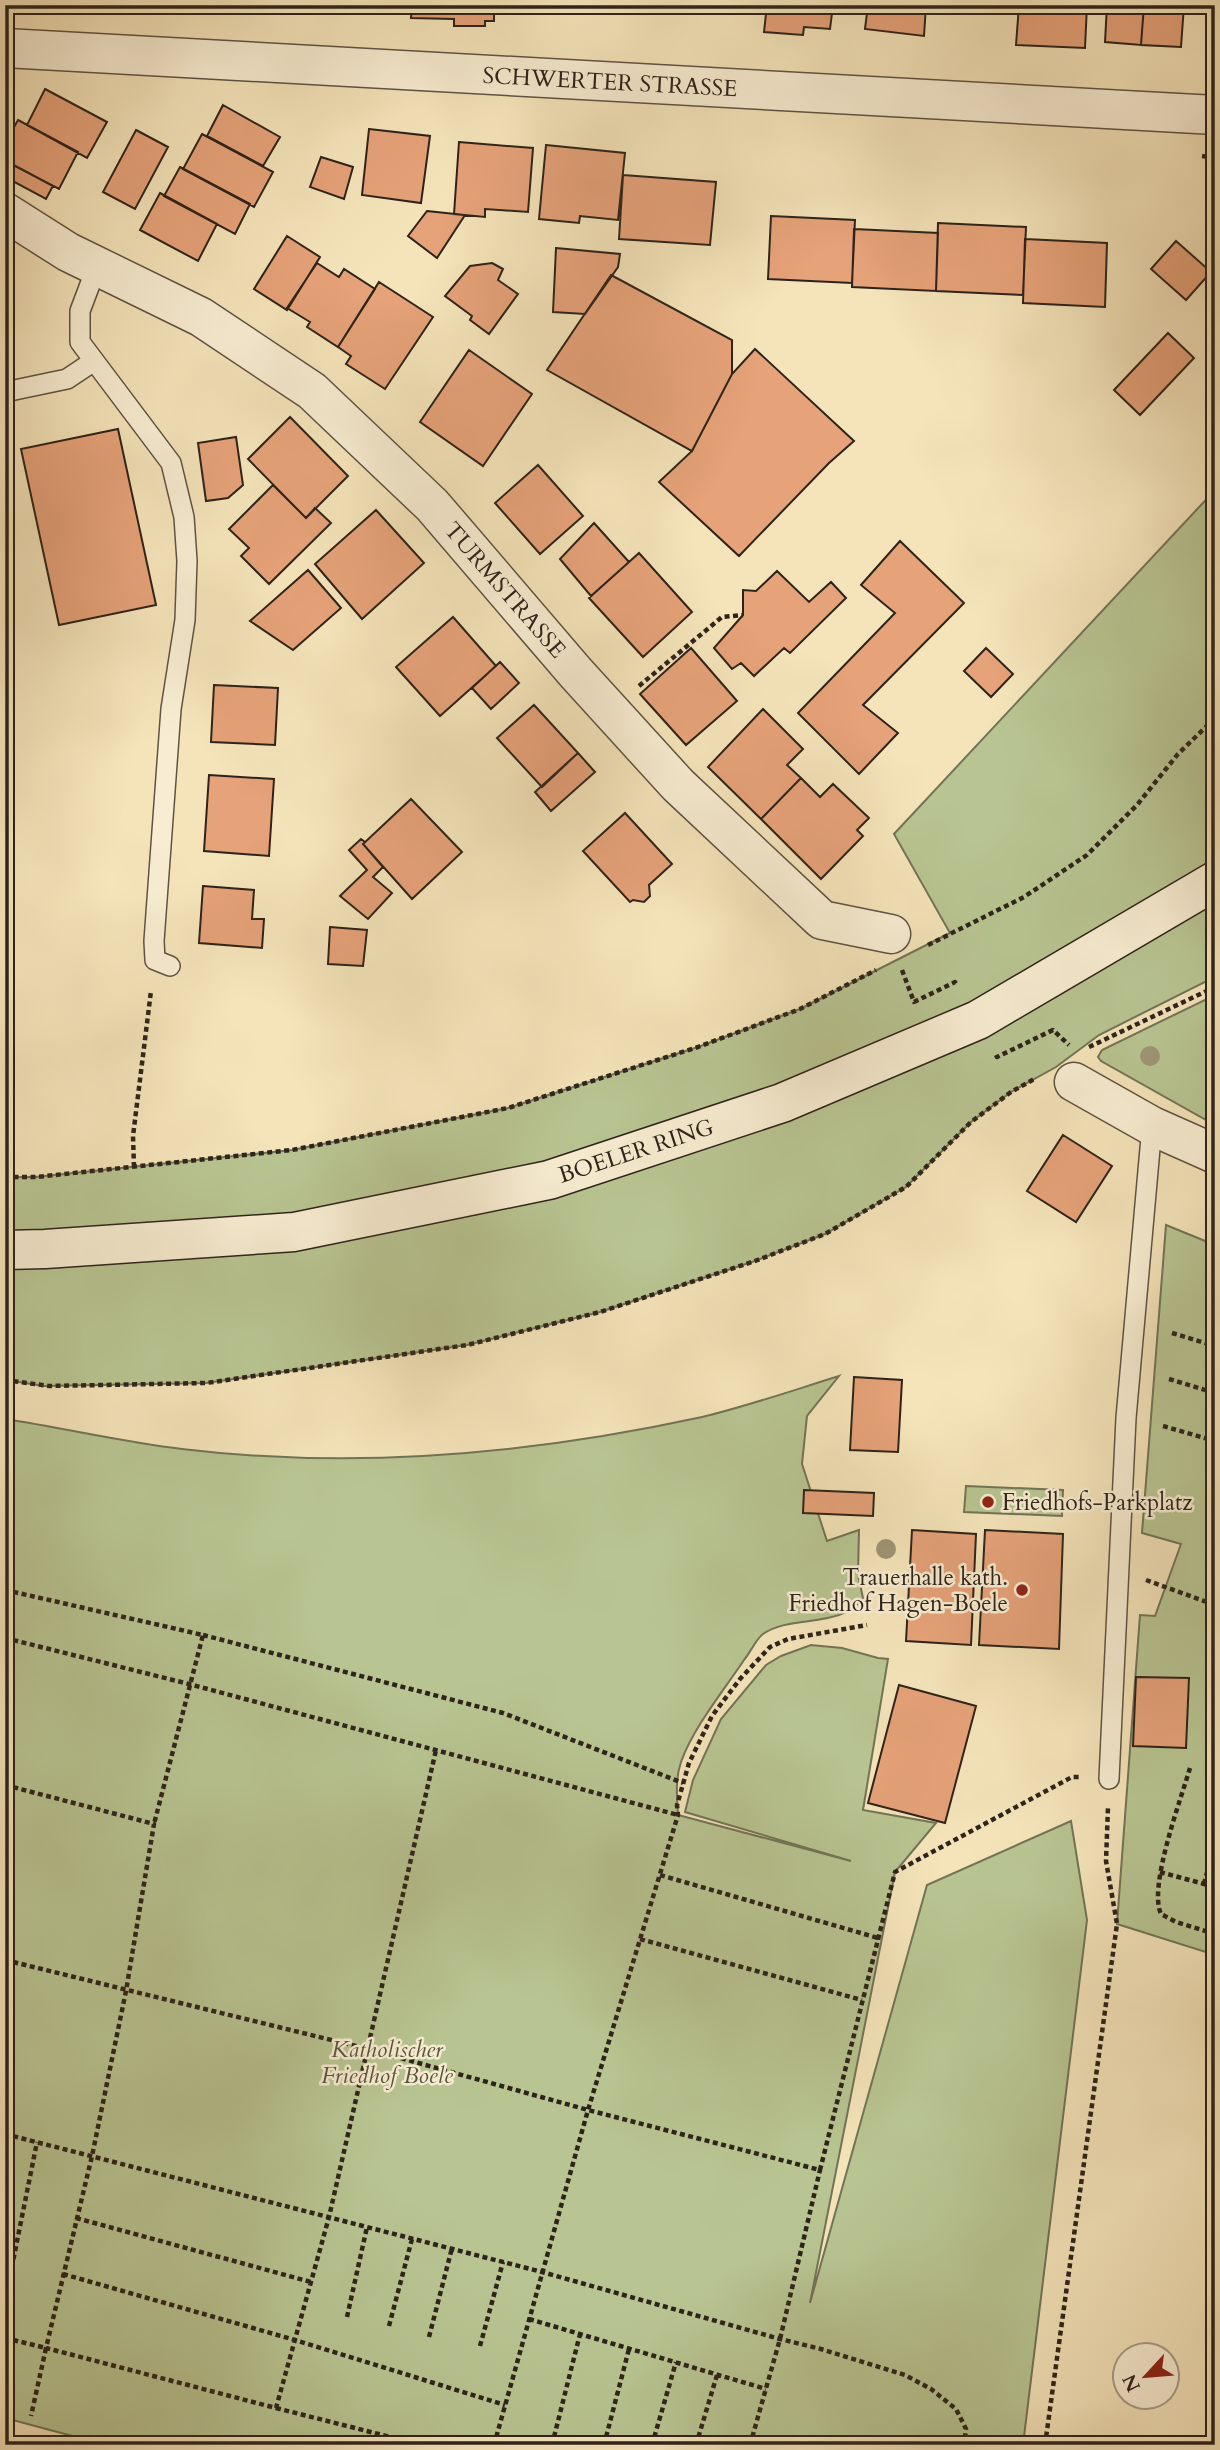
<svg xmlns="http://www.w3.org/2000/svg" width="1220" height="2450" viewBox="0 0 1220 2450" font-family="Cardo,serif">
  <rect width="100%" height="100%" fill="#f5e4ba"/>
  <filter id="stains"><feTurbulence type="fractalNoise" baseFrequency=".00286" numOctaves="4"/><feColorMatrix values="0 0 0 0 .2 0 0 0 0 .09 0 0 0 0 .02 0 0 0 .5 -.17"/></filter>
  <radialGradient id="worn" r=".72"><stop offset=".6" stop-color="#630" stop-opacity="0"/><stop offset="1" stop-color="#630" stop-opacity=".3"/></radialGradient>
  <path fill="#b8c592" stroke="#727456" stroke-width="2" d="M 1215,490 L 1215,977 L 1099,1035 L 1056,1067 L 1011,1092 L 971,1122 L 906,1187 L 825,1234 L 755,1261 L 600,1312 L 467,1345 L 206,1383 L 44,1386 L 5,1380 L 5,1177 L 36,1177 L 292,1150 L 508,1108 L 698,1047 L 800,1009 L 950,933 L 894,834 Z
    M 1215,995 L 1215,1125 L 1101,1061 L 1098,1057 L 1102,1050 Z
    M 1166,1225 L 1215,1245 L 1215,1955 L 1117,1924 L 1140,1615 L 1155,1616 L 1181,1544 L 1142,1533 Z
    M 839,1376 L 807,1416 L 802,1464 L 827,1541 L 859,1530 L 858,1575 L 863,1598 C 841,1629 792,1614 763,1634 C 756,1639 750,1653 744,1660 C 724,1690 693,1728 681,1762 C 675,1780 677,1796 678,1815 L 851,1861 L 685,1812 L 693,1780 L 721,1719 L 766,1665 L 781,1656 L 811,1645 L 842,1648 L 878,1658 L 888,1659 L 863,1810 L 936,1823 L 895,1872 L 810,2303 L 927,1885 L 1071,1821 L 1087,1920 L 1023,2445 L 106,2445 L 5,2418 L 5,1419 C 64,1428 123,1442 182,1449 C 356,1470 532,1454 702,1417 C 748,1406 794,1390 839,1376 Z
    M 966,1486 L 1063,1490 L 1062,1516 L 964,1512 Z"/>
  <path fill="#e6a279" stroke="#2d231b" stroke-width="2" d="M 412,5 L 494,5 L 494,21 L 485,21 L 485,26 L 454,26 L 454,19 L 411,18 Z
    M 767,5 L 833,5 L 830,29 L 804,27 L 803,35 L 764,32 Z
    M 868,5 L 926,5 L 924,36 L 865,29 Z
    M 1019,5 L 1087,5 L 1085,48 L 1016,45 Z
    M 1107,5 L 1144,5 L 1141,45 L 1105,42 Z
    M 1144,5 L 1184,5 L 1181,47 L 1141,45 Z
    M 45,89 L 107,122 L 87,158 L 27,125 Z
    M 223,105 L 280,137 L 263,166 L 207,136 Z
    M 18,120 L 78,152 L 59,189 L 5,161 L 5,143 Z
    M 369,129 L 430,136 L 421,203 L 362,195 Z
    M 136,130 L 168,147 L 135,209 L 103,192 Z
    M 202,134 L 273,172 L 254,207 L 183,169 Z
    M 459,142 L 533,148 L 528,212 L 485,209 L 485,217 L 454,214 Z
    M 546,145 L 625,153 L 618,220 L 580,216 L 579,223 L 539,219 Z
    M 321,157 L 353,167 L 344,199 L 310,187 Z
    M 8,162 L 53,186 L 46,199 L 5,177 Z
    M 180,167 L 250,204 L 235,234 L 164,196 Z
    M 623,175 L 716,182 L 710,245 L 619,239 Z
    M 160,193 L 217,224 L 198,261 L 140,230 Z
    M 427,211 L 465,215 L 437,258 L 408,236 Z
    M 771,216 L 855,220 L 852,283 L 768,279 Z
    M 938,223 L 1026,227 L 1023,295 L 936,291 Z
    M 854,229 L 938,233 L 936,291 L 852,287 Z
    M 287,236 L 320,257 L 287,310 L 254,289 Z
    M 1025,239 L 1107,243 L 1105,307 L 1023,303 Z
    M 1176,241 L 1211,272 L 1186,300 L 1151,269 Z
    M 556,248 L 620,254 L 618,267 L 585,314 L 553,312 Z
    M 317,263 L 339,277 L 344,269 L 375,289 L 338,347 L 307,327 L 310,322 L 287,308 Z
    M 492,263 L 503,269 L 498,280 L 518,294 L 489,334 L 470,320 L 472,316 L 445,296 L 470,266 Z
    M 611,275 L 732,340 L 732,374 L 692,451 L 547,370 Z
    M 379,282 L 433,317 L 385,389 L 346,364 L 351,356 L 338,347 Z
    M 1168,333 L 1194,358 L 1140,415 L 1114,390 Z
    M 755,349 L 854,441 L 829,463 L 739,556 L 659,482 L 692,451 L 732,374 Z
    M 469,350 L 532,394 L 483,466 L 420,422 Z
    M 290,417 L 348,476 L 306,518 L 248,459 Z
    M 118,429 L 156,605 L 59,625 L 21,449 Z
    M 236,437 L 243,485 L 228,498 L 206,501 L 198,443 Z
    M 538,465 L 583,516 L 540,554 L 495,503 Z
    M 273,485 L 306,518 L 315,508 L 331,523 L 269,584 L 241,556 L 249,548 L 229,529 Z
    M 376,510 L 424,563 L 362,619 L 315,564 Z
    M 594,523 L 629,562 L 591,596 L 560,559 Z
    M 900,541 L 964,603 L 863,705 L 898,733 L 859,774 L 798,713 L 895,613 L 861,585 Z
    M 639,553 L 692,612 L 643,657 L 589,598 Z
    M 308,570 L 341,608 L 293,650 L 250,621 Z
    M 777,571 L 809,602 L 831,582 L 846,598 L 790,653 L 784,648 L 754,676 L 741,663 L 732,669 L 714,648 L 743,615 L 743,590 L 756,591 Z
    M 453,617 L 496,666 L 440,716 L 396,667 Z
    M 691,648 L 737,701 L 686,745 L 640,694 Z
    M 986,648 L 1013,674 L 991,697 L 964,671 Z
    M 500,662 L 519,683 L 491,709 L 472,688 Z
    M 214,685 L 278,688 L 275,745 L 211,742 Z
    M 534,705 L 578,753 L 542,787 L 497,738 Z
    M 763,709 L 803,749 L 787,765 L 801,778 L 761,819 L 708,767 Z
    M 578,753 L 595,772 L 551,811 L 535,792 Z
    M 209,775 L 274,779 L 269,856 L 204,851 Z
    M 801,778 L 820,797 L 833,784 L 869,818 L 857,830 L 863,836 L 821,879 L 761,819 Z
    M 411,799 L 462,852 L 412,899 L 363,844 Z
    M 625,813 L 672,864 L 649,885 L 650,896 L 644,902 L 633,900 L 630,902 L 583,851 Z
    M 361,839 L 365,842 L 363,844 L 383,867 L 373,877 L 392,893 L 368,919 L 340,896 L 367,870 L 349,850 Z
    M 203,886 L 254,890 L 252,919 L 264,919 L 262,948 L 199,943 Z
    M 330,927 L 367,930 L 363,966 L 328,964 Z
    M 1063,1135 L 1112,1166 L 1076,1222 L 1027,1191 Z
    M 854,1377 L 902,1380 L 898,1452 L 850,1450 Z
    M 804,1490 L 874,1493 L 873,1516 L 803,1513 Z
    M 912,1530 L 976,1534 L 971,1645 L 906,1641 Z
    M 985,1530 L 1063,1534 L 1059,1649 L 979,1645 Z
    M 1136,1677 L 1189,1678 L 1186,1748 L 1133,1746 Z
    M 899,1685 L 976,1706 L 945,1823 L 868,1803 Z"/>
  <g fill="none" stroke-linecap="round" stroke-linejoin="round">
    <defs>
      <path id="lane" d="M 97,266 L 80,311 L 80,342 L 171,463 L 184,517 L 187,561 L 185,620 L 171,709 L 154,941 L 155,960 L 170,966
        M 5,392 L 67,379 L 94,361
        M 1109,1779 L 1126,1418 L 1152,1126"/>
      <path id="street" d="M 5,48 L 1215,115
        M 5,212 L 68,252 L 201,317 L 312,391 L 432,505 L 576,673 L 678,785 L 822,920 L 891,934
        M 1074,1082 L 1152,1126 L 1215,1154"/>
      <path id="secondary" d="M 5,1250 L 45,1249 L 294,1232 L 549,1180 L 782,1103 L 978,1020 L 1215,881"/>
    </defs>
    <use href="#lane" stroke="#5f5343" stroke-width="22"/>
    <use href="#street" stroke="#5f5343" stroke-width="41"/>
    <use href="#secondary" stroke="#2d231b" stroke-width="41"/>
    <path stroke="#2d231b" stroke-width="4.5" stroke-dasharray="5 3.5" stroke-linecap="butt" d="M 1202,156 L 1215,158
      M 639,686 L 722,617 L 743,615
      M 928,945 L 1024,897 L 1087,855 L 1137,805 L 1178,754 L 1215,718
      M 902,970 L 914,1002 L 955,982 L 958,986
      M 1089,1047 L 1215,987
      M 996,1055 L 997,1057 L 1053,1030 L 1069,1045
      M 134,1167 L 133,1136 L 151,991
      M 5,1177 L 36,1177 L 292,1150 L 508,1108 L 698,1047 L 800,1009 L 876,970
      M 1172,1333 L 1215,1346
      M 1169,1379 L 1215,1393
      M 5,1380 L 49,1386 L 206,1383 L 467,1345 L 600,1312 L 755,1261 L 825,1234 L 906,1187 L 971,1122 L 1011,1092 L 1036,1078
      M 1163,1426 L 1215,1441
      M 1209,1540 L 1215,1519
      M 1146,1580 L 1215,1605
      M 5,1590 L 203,1635 L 154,1824
      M 203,1635 L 503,1713 L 683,1783
      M 5,1638 L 189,1684 L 678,1815
      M 1190,1768 C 1181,1799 1148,1887 1161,1914 L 1176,1922 L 1215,1934
      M 5,1785 L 154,1824 L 126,1991 L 92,2156 L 46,2348 L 276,2408 L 329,2217 L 436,1750
      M 1160,1872 L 1215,1887
      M 660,1875 L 878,1938
      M 1204,1884 L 1215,1842
      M 640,1939 L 862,2000
      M 5,1960 L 368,2049 L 588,2110 L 820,2170 L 895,1872 L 1072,1777 L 1080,1777
      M 5,2134 L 542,2272 L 780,2339 L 821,2349 L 905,2375 L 931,2389 L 956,2409 L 966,2429 L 964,2445
      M 76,2218 L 311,2282
      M 63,2274 L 295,2340 L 505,2405
      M 5,2301 L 37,2142
      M 347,2317 L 367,2227
      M 529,2319 L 766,2389
      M 389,2326 L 412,2239
      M 429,2337 L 452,2248
      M 5,2338 L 46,2348 L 31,2416
      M 480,2346 L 503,2262
      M 276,2408 L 422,2445
      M 494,2445 L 588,2110 L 678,1815 L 677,1805 L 689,1763 L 712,1716 L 740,1679 L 770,1647 L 788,1639 L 867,1625
      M 552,2445 L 580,2334
      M 604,2445 L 629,2349
      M 652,2445 L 676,2362
      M 696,2445 L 717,2375
      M 750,2445 L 780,2339 L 820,2170
      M 1045,2445 L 1117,1924 L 1106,1861 L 1108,1807"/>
    <use href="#lane" stroke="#f8edd2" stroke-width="19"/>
    <use href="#street" stroke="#f8edd2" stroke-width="38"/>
    <use href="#secondary" stroke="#f8edd2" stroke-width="38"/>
  </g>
  <g fill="#9e9576">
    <circle cx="1150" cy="1056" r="10"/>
    <circle cx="886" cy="1549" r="10"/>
  </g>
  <g fill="#8f2418" stroke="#f8edd2" stroke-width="2.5">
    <circle cx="988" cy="1502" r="7"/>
    <circle cx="1022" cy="1590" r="7"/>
  </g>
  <g text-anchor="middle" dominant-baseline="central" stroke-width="5" stroke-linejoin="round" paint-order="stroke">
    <g font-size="23" fill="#2d231b" stroke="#f8edd2">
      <text transform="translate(610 82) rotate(3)">SCHWERTER STRASSE</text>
      <text transform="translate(505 590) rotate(49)">TURMSTRASSE</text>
      <text transform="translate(636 1151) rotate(-18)">BOELER RING</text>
    </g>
    <g font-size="23" fill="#2d231b" stroke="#f8edd2" text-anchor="start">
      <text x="1002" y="1502">Friedhofs-Parkplatz</text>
      <text x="1008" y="1577" text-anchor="end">Trauerhalle kath.<tspan x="1008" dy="26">Friedhof Hagen-Boele</tspan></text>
    </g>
    <g font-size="23" font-style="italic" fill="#57543f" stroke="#f8edd2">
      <text x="387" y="2049">Katholischer<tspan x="387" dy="26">Friedhof Boele</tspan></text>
    </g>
  </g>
  <rect width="1220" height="2450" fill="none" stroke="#f5e4ba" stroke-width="28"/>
  <rect x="7" y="7" width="1206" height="2436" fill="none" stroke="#2d231b" stroke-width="3.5"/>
  <rect x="14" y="14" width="1192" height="2422" fill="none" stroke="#2d231b" stroke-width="2"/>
  <g transform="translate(1146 2376) rotate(244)"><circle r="33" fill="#f8edd2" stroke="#a79c89" stroke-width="2"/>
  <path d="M0-5L12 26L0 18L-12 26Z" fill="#8f2418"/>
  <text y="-10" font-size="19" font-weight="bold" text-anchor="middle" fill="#2d231b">N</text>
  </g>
  <rect width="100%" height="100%" filter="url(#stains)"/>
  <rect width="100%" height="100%" fill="url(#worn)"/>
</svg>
